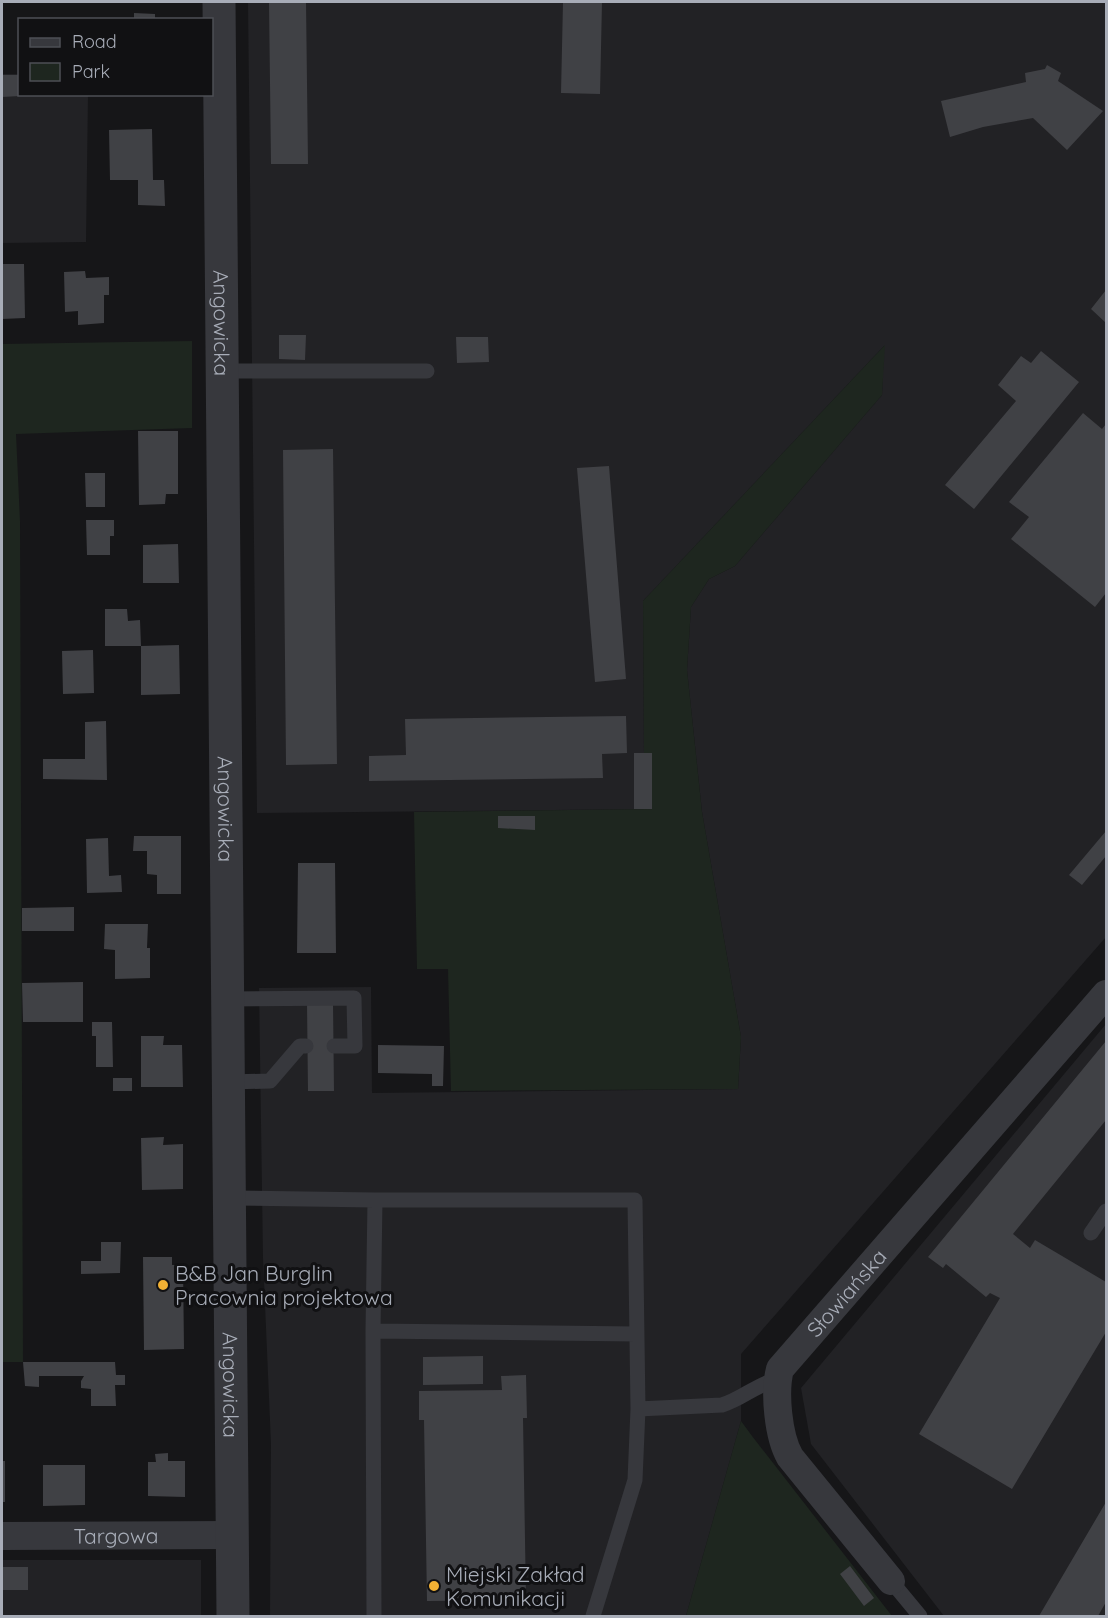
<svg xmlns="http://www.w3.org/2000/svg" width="1108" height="1618" viewBox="0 0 1108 1618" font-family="Quicksand,sans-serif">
  <rect width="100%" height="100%" fill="#161618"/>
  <path fill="#222225" d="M 248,2 L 1106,2 L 1106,937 L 741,1354 L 741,1421 L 686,1616 L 270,1616 L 271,1444 L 263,1258 L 259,988 L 371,987 L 372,1093 L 738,1089 L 741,1037 L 702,812 L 687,670 L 691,607 L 709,579 L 735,566 L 882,395 L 884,346 L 643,601 L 644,752 L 652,753 L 652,809 L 257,813 Z
    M 2,74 L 19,74 L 20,94 L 88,95 L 86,242 L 2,243 Z
    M 1106,1024 L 1106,1616 L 944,1616 L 811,1444 L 801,1388 Z
    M 2,1560 L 201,1560 L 201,1616 L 2,1616 Z"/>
  <path fill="#1e261f" d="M 192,341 L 192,428 L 16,434 L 20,521 L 23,1362 L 2,1362 L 2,344 Z
    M 885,345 L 882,395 L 735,566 L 709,579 L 691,607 L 687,670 L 702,812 L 741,1037 L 738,1089 L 451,1091 L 448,969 L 417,969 L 414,812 L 652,809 L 652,753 L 644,753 L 643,601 Z
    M 741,1421 L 752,1436 L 892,1616 L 686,1616 Z"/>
  <path fill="#404145" d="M 269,2 L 306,2 L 308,164 L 271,164 Z
    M 563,2 L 602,2 L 600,94 L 561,93 Z
    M 134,13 L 155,14 L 155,20 L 134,20 Z
    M 1047,65 L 1061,73 L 1058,81 L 1103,111 L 1067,150 L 1033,118 L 983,127 L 950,137 L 941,101 L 1026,82 L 1025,73 L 1045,69 Z
    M 2,75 L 20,75 L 20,96 L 2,97 Z
    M 152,129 L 153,180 L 164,180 L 165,206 L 138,205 L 138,180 L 110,180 L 109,130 Z
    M 2,264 L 24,264 L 25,318 L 2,319 Z
    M 85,271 L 86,278 L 109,277 L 109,295 L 104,295 L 104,323 L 78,325 L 78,311 L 65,312 L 64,272 Z
    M 1106,290 L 1106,323 L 1091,309 Z
    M 279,335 L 306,335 L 305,360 L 279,359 Z
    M 456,337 L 488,337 L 489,362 L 457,363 Z
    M 1041,351 L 1079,382 L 974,509 L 945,485 L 1016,401 L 998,385 L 1021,356 L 1031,363 Z
    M 1083,413 L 1102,429 L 1106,424 L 1106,593 L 1095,607 L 1011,539 L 1029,517 L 1009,502 Z
    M 138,431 L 178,431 L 178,494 L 166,494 L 165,504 L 139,505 Z
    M 333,449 L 337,764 L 286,765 L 283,450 Z
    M 609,466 L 626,679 L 595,682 L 577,468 Z
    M 85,473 L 105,473 L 105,507 L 86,507 Z
    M 86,520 L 114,520 L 114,536 L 110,536 L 110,555 L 87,555 Z
    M 178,544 L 179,583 L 143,583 L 143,545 Z
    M 105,609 L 127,609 L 128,621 L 140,620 L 141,646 L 105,646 Z
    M 179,645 L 180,694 L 141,695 L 141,646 Z
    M 93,650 L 94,693 L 63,694 L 62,651 Z
    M 626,716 L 627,753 L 602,754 L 603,778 L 369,781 L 369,756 L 406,755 L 405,719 Z
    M 106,721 L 107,780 L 43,779 L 43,759 L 85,759 L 85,722 Z
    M 634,753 L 652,753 L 652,809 L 634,809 Z
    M 498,816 L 535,816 L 535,830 L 498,828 Z
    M 1106,831 L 1106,856 L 1082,885 L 1069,875 Z
    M 134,836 L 181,836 L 181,894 L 157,894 L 157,875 L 147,874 L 147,851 L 133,851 Z
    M 108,838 L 109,876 L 121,875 L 122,892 L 87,893 L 86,839 Z
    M 298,863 L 335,863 L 336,953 L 297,953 Z
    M 74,907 L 74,931 L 22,931 L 22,908 Z
    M 105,924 L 148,924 L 147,948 L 150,948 L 150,978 L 115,979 L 115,950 L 104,949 Z
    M 83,982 L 83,1022 L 23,1022 L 22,983 Z
    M 307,1003 L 333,1003 L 334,1091 L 308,1091 Z
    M 92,1022 L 112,1022 L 113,1067 L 96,1067 L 96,1036 L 92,1036 Z
    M 141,1036 L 164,1036 L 163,1045 L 182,1045 L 183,1087 L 141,1087 Z
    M 1106,1041 L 1106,1120 L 1013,1234 L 1030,1248 L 1035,1240 L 1106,1282 L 1106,1332 L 1012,1489 L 919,1434 L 1000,1298 L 990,1293 L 986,1297 L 946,1264 L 943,1268 L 928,1257 Z
    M 378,1045 L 444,1046 L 443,1086 L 432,1086 L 432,1074 L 378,1073 Z
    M 113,1078 L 132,1078 L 132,1091 L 113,1091 Z
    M 164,1137 L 163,1145 L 183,1144 L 183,1189 L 142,1190 L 141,1138 Z
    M 101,1242 L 121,1242 L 120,1273 L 81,1274 L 81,1261 L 101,1261 Z
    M 143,1257 L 172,1257 L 172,1265 L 183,1265 L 184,1349 L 144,1350 Z
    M 483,1356 L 483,1384 L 423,1385 L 423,1357 Z
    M 23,1362 L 115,1362 L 116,1375 L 125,1375 L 125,1385 L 115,1385 L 116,1406 L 91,1406 L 91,1389 L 81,1388 L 81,1381 L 84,1376 L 39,1376 L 39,1387 L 25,1386 Z
    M 526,1375 L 527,1418 L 523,1418 L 526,1600 L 427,1601 L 424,1420 L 419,1420 L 419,1391 L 502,1390 L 501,1376 Z
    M 168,1453 L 168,1461 L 185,1461 L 185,1497 L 148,1496 L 148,1462 L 156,1462 L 155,1454 Z
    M 2,1461 L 5,1461 L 5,1502 L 2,1502 Z
    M 43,1465 L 85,1465 L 85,1505 L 43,1506 Z
    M 1106,1502 L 1106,1602 L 1098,1616 L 1039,1616 Z
    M 850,1566 L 874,1598 L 864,1606 L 840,1574 Z
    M 2,1567 L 28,1567 L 28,1590 L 2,1590 Z"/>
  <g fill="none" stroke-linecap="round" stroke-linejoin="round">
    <path stroke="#37383d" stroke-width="15" d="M 222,371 L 427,371
      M 228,999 L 354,998 L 355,1046 L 334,1046
      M 229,1082 L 270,1081 L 300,1046 L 306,1046
      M 230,1198 L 375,1200
      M 1091,1233 L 1106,1211
      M 373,1331 L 636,1334
      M 891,1581 L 920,1616
      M 374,1616 L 373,1331 L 375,1200 L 635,1200 L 638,1409 L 722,1405 C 742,1399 757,1384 778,1379
      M 593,1616 L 635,1480 L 638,1409"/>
    <g stroke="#37383d" stroke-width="28">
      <path id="s1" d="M 2,1536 L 231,1535"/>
      <path id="s2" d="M 891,1581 L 790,1457 C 778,1436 774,1392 780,1369 L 1106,994"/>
    </g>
    <path stroke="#37383d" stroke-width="33" id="s3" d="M 219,2 L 233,1616"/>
  </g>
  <g fill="#f2b134" stroke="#111113" stroke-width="2">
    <circle cx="163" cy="1285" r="6"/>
    <circle cx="434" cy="1586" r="6"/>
  </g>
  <g text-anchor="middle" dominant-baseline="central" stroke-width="6" stroke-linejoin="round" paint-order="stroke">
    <g font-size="21" fill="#a8adb8" stroke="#111113">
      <text stroke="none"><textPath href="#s3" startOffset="321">Angowicka</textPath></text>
      <text stroke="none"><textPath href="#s3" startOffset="807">Angowicka</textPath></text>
      <text stroke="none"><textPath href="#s2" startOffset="351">Słowiańska</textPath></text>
      <text stroke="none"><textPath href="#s3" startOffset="1383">Angowicka</textPath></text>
      <text stroke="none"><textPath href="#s1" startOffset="114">Targowa</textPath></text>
    </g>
    <g font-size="21" fill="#a8adb8" stroke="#111113" text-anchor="start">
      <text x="175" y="1273">B&amp;B Jan Burglin<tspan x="175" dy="24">Pracownia projektowa</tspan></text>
      <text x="446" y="1574">Miejski Zakład<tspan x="446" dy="24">Komunikacji</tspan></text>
    </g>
  </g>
  <rect width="1108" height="1618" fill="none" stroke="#a8adb8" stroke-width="6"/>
  <rect x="18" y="18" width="195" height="78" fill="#111113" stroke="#4d4f55" stroke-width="1.5"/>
  <rect x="30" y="38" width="30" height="9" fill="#37383d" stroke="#4d4f55" stroke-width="1.5"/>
  <text x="72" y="48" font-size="18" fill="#a8adb8">Road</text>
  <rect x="30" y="63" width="30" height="18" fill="#1e261f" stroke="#4d4f55" stroke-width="1.5"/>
  <text x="72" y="78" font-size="18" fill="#a8adb8">Park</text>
</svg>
